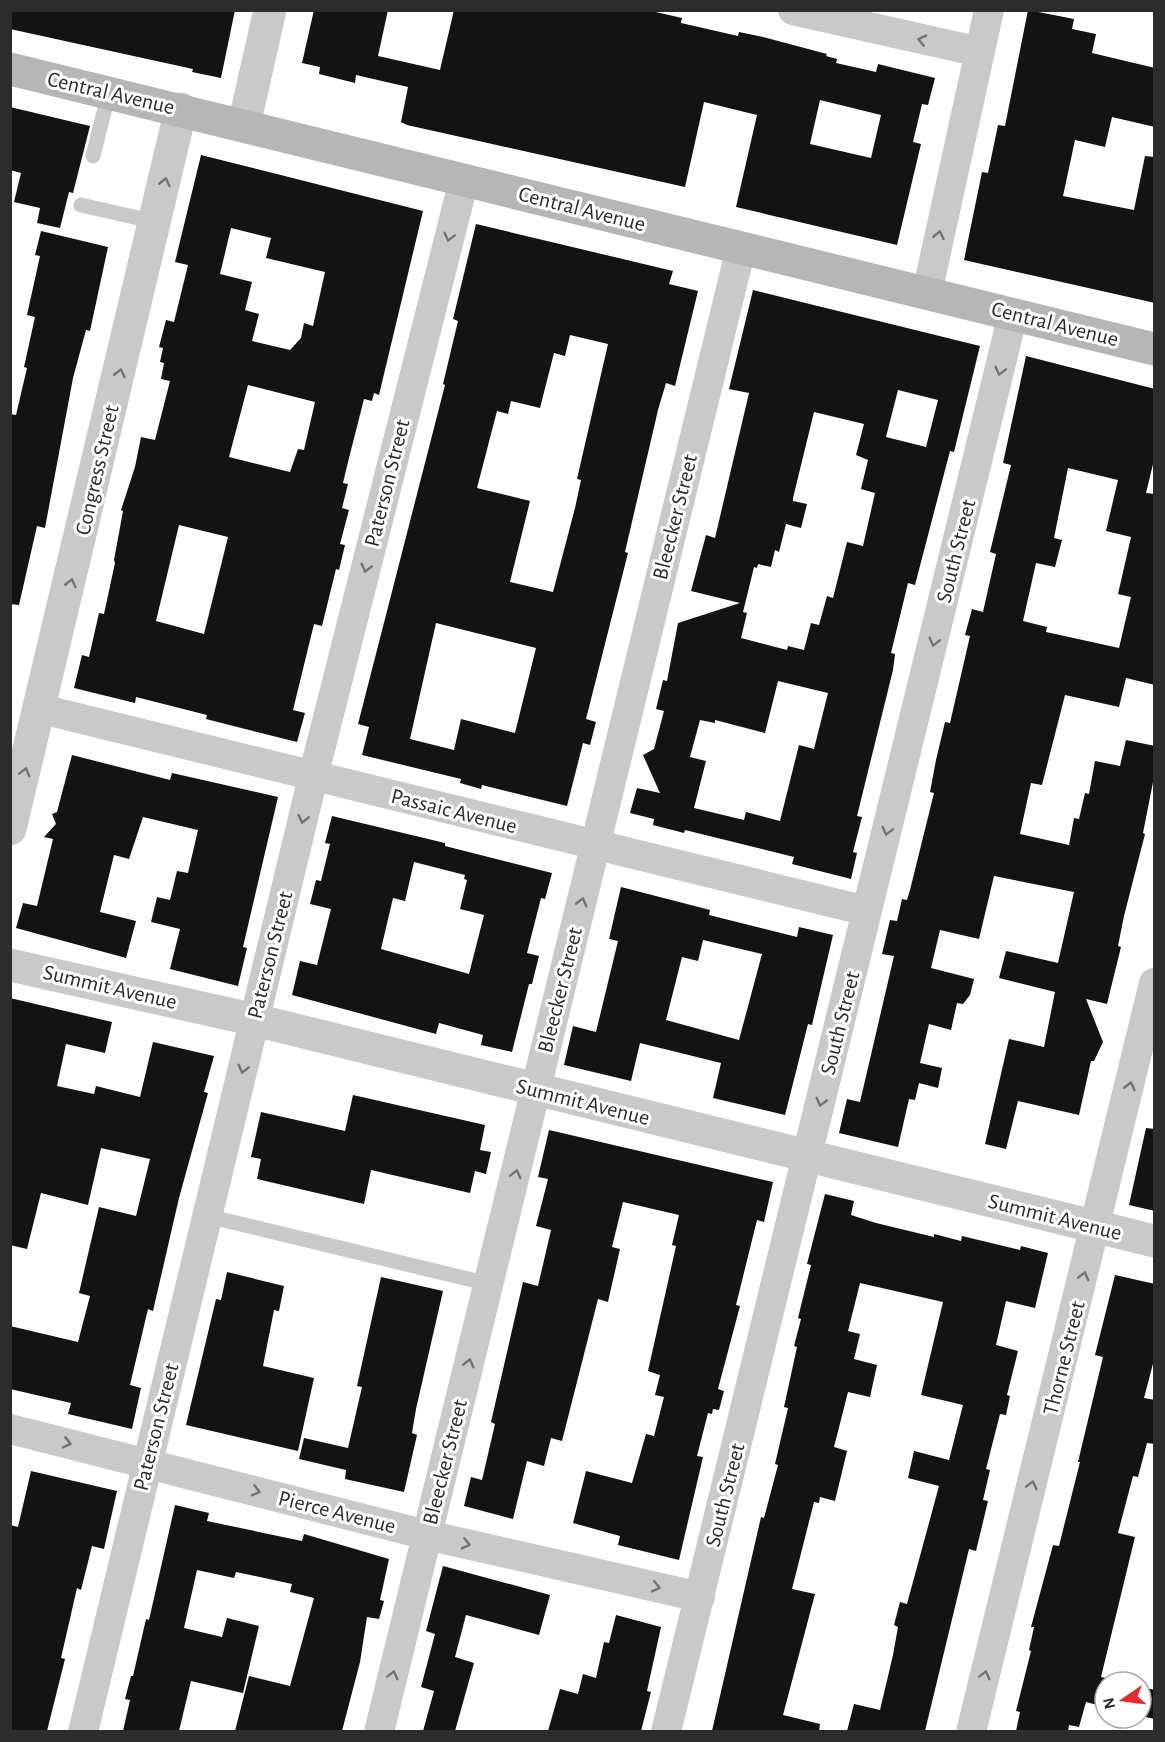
<svg xmlns="http://www.w3.org/2000/svg" width="1165" height="1742" viewBox="0 0 1165 1742" font-family="'Alegreya Sans',sans-serif">
  <rect width="100%" height="100%" fill="#fff"/>
  <path fill="#131313" fill-rule="evenodd" d="M 10,10 L 235,10 L 221,78 L 192,72 L 193,69 L 10,29 Z
    M 314,10 L 388,10 L 378,56 L 440,70 L 454,10 L 647,10 L 682,18 L 681,23 L 738,36 L 739,32 L 763,37 L 827,54 L 826,56 L 837,59 L 836,63 L 876,72 L 878,64 L 935,78 L 928,105 L 922,104 L 913,142 L 921,144 L 897,245 L 736,207 L 757,115 L 704,102 L 685,187 L 407,125 L 401,122 L 408,87 L 356,75 L 355,83 L 319,74 L 320,67 L 302,63 ZM 820,100 L 881,115 L 871,158 L 810,144 Z
    M 1028,10 L 1074,19 L 1072,29 L 1096,34 L 1092,53 L 1155,68 L 1155,127 L 1112,117 L 1105,147 L 1075,140 L 1063,196 L 1134,210 L 1145,156 L 1155,157 L 1155,303 L 964,260 L 982,172 L 988,173 L 998,125 L 1005,126 Z
    M 10,107 L 90,126 L 73,193 L 69,192 L 60,228 L 37,223 L 40,208 L 14,202 L 21,173 L 10,170 Z
    M 201,155 L 423,211 L 379,395 L 374,393 L 372,401 L 364,399 L 348,462 L 343,483 L 348,484 L 342,508 L 349,510 L 340,544 L 345,545 L 339,570 L 336,569 L 322,626 L 314,624 L 293,710 L 305,713 L 297,742 L 206,719 L 207,715 L 136,697 L 135,703 L 74,688 L 82,655 L 89,657 L 99,613 L 104,614 L 115,563 L 114,560 L 123,511 L 121,510 L 135,467 L 141,437 L 155,440 L 170,381 L 161,379 L 164,363 L 160,362 L 163,348 L 159,347 L 166,320 L 174,322 L 188,265 L 175,262 ZM 231,228 L 271,238 L 266,258 L 325,272 L 313,326 L 304,323 L 301,338 L 290,350 L 252,341 L 259,314 L 245,310 L 252,282 L 220,274 ZM 248,385 L 315,402 L 304,450 L 298,449 L 290,472 L 229,457 ZM 179,525 L 228,537 L 204,634 L 156,621 Z
    M 476,224 L 673,271 L 669,284 L 698,291 L 675,386 L 666,383 L 658,410 L 625,552 L 628,553 L 586,719 L 596,722 L 590,745 L 583,743 L 567,806 L 482,785 L 481,789 L 460,783 L 461,779 L 362,755 L 369,727 L 358,724 L 445,385 L 443,384 L 458,321 L 453,319 ZM 570,335 L 608,344 L 577,479 L 581,480 L 575,508 L 553,592 L 510,582 L 530,501 L 477,488 L 497,411 L 508,414 L 511,401 L 540,408 L 554,353 L 565,356 ZM 436,623 L 536,648 L 515,733 L 461,719 L 454,750 L 410,739 Z
    M 41,231 L 108,247 L 90,331 L 86,330 L 73,378 L 45,528 L 37,526 L 19,605 L 10,604 L 10,414 L 16,415 L 27,368 L 24,367 L 35,317 L 27,315 L 40,256 L 35,255 Z
    M 753,290 L 980,346 L 954,452 L 950,451 L 915,585 L 908,583 L 891,653 L 895,654 L 893,670 L 857,816 L 862,817 L 853,852 L 857,853 L 851,879 L 792,864 L 794,857 L 685,830 L 684,833 L 653,825 L 654,819 L 630,813 L 637,788 L 660,793 L 643,755 L 654,749 L 664,711 L 656,709 L 663,680 L 667,681 L 678,623 L 740,603 L 691,591 L 706,535 L 715,538 L 749,393 L 729,389 ZM 898,390 L 938,400 L 926,447 L 886,437 ZM 814,412 L 864,424 L 856,455 L 868,460 L 861,489 L 875,493 L 863,546 L 847,542 L 833,598 L 827,596 L 819,625 L 811,623 L 804,650 L 788,646 L 787,650 L 741,638 L 747,613 L 743,612 L 754,567 L 757,568 L 758,564 L 771,567 L 775,550 L 779,552 L 786,524 L 801,528 L 807,504 L 793,501 L 793,498 ZM 778,681 L 828,693 L 814,749 L 799,745 L 780,821 L 746,812 L 744,820 L 694,808 L 706,761 L 690,757 L 700,720 L 715,723 L 715,720 L 765,733 Z
    M 1026,356 L 1155,389 L 1155,456 L 1146,493 L 1155,494 L 1155,685 L 1126,678 L 1119,707 L 1065,695 L 1042,785 L 1031,783 L 1020,834 L 1069,845 L 1074,818 L 1079,819 L 1085,793 L 1089,794 L 1095,761 L 1120,766 L 1126,740 L 1155,746 L 1155,772 L 1143,833 L 1145,834 L 1124,916 L 1118,946 L 1121,947 L 1107,1004 L 1086,999 L 1103,1042 L 1094,1061 L 1091,1061 L 1079,1115 L 1018,1101 L 1006,1149 L 985,1144 L 1009,1039 L 1044,1047 L 1055,992 L 999,978 L 1006,951 L 1058,963 L 1074,892 L 994,876 L 979,939 L 940,930 L 931,968 L 974,979 L 970,995 L 963,1004 L 957,1003 L 951,1030 L 929,1024 L 920,1063 L 942,1068 L 938,1088 L 919,1083 L 915,1100 L 909,1099 L 898,1147 L 839,1133 L 847,1099 L 860,1102 L 894,956 L 882,954 L 890,920 L 897,921 L 902,899 L 907,900 L 910,890 L 934,793 L 930,792 L 936,760 L 945,722 L 950,723 L 970,636 L 965,635 L 972,609 L 983,612 L 996,554 L 990,552 L 1011,465 L 1003,463 ZM 1068,468 L 1118,480 L 1106,531 L 1131,537 L 1118,594 L 1131,597 L 1119,648 L 1046,632 L 1047,627 L 1023,621 L 1036,563 L 1055,567 L 1062,540 L 1054,538 Z
    M 72,755 L 170,780 L 172,773 L 278,797 L 243,947 L 247,948 L 238,986 L 170,969 L 180,929 L 151,922 L 157,897 L 170,900 L 177,871 L 188,873 L 198,830 L 143,817 L 129,859 L 114,855 L 100,912 L 136,921 L 126,958 L 16,928 L 23,903 L 37,906 L 53,839 L 44,837 L 56,824 L 52,814 L 57,812 Z
    M 332,816 L 445,843 L 445,846 L 552,873 L 545,899 L 541,898 L 527,953 L 539,956 L 532,984 L 529,984 L 512,1052 L 481,1045 L 483,1035 L 439,1023 L 436,1034 L 292,995 L 300,961 L 317,965 L 331,909 L 310,904 L 316,880 L 321,881 L 330,844 L 325,843 ZM 414,862 L 465,875 L 464,879 L 467,880 L 460,909 L 484,915 L 469,974 L 381,949 L 393,898 L 405,901 Z
    M 621,887 L 710,910 L 709,915 L 797,937 L 799,927 L 833,935 L 812,1025 L 808,1024 L 785,1115 L 713,1098 L 721,1063 L 640,1043 L 631,1081 L 564,1065 L 573,1026 L 596,1032 L 618,941 L 609,939 ZM 703,940 L 762,954 L 739,1040 L 666,1020 L 682,957 L 698,961 Z
    M 10,998 L 112,1022 L 105,1053 L 66,1044 L 57,1086 L 94,1094 L 96,1086 L 140,1097 L 153,1042 L 214,1056 L 204,1092 L 208,1093 L 179,1198 L 153,1311 L 148,1309 L 130,1385 L 141,1388 L 132,1429 L 68,1414 L 71,1403 L 10,1389 L 10,1326 L 78,1342 L 90,1296 L 79,1293 L 99,1207 L 136,1216 L 150,1159 L 101,1148 L 88,1205 L 41,1193 L 27,1249 L 10,1245 Z
    M 353,1095 L 485,1125 L 480,1150 L 491,1152 L 486,1174 L 475,1171 L 470,1193 L 371,1170 L 364,1204 L 257,1179 L 261,1159 L 251,1157 L 261,1112 L 345,1131 Z
    M 1146,1128 L 1155,1129 L 1155,1211 L 1129,1205 Z
    M 549,1130 L 773,1182 L 764,1222 L 757,1220 L 736,1305 L 740,1306 L 718,1389 L 724,1391 L 719,1410 L 713,1409 L 712,1414 L 708,1413 L 697,1456 L 703,1457 L 679,1560 L 618,1545 L 620,1536 L 573,1523 L 586,1471 L 632,1483 L 646,1434 L 654,1436 L 664,1397 L 655,1395 L 660,1375 L 648,1371 L 676,1246 L 672,1245 L 679,1215 L 623,1202 L 612,1247 L 620,1249 L 608,1302 L 598,1299 L 562,1441 L 551,1438 L 544,1466 L 527,1461 L 513,1519 L 464,1506 L 471,1477 L 482,1480 L 495,1424 L 491,1422 L 523,1282 L 538,1286 L 551,1230 L 536,1226 L 548,1179 L 538,1177 Z
    M 825,1194 L 854,1201 L 851,1215 L 876,1223 L 934,1237 L 934,1234 L 961,1241 L 962,1236 L 1020,1250 L 1021,1246 L 1048,1253 L 1035,1308 L 1006,1301 L 996,1345 L 1018,1351 L 1007,1395 L 1010,1396 L 1006,1415 L 1000,1414 L 986,1469 L 990,1470 L 983,1500 L 988,1501 L 983,1522 L 976,1551 L 969,1549 L 925,1731 L 847,1731 L 854,1704 L 880,1710 L 893,1655 L 898,1627 L 894,1625 L 900,1602 L 907,1604 L 939,1486 L 908,1478 L 914,1451 L 949,1460 L 963,1405 L 921,1395 L 943,1302 L 860,1283 L 848,1331 L 860,1334 L 854,1359 L 877,1365 L 870,1397 L 848,1392 L 834,1447 L 847,1451 L 835,1501 L 820,1497 L 819,1503 L 814,1502 L 792,1589 L 815,1594 L 783,1715 L 820,1724 L 819,1731 L 712,1731 L 761,1517 L 764,1518 L 778,1465 L 775,1464 L 788,1408 L 784,1407 L 797,1347 L 794,1346 L 801,1319 L 798,1318 L 811,1265 L 807,1264 Z
    M 227,1272 L 284,1286 L 279,1311 L 274,1310 L 263,1366 L 314,1378 L 298,1451 L 186,1425 L 216,1299 L 221,1300 Z
    M 1115,1275 L 1155,1284 L 1155,1356 L 1144,1398 L 1155,1400 L 1155,1444 L 1147,1443 L 1138,1477 L 1133,1476 L 1118,1533 L 1135,1537 L 1101,1677 L 1123,1682 L 1105,1682 L 1105,1707 L 1086,1702 L 1079,1727 L 1069,1725 L 1068,1731 L 1016,1731 L 1020,1712 L 1016,1711 L 1031,1651 L 1029,1650 L 1034,1627 L 1031,1627 L 1053,1545 L 1059,1546 L 1080,1462 L 1078,1462 L 1103,1357 L 1095,1355 Z
    M 381,1277 L 443,1291 L 416,1409 L 412,1433 L 417,1435 L 404,1492 L 345,1479 L 346,1470 L 299,1459 L 304,1438 L 348,1448 L 362,1387 L 357,1386 Z
    M 31,1471 L 117,1491 L 104,1549 L 92,1546 L 81,1590 L 77,1588 L 61,1658 L 65,1659 L 47,1731 L 10,1731 L 10,1525 L 18,1527 Z
    M 175,1505 L 209,1513 L 207,1521 L 302,1541 L 304,1534 L 389,1559 L 380,1600 L 384,1601 L 379,1619 L 367,1617 L 360,1662 L 342,1731 L 235,1731 L 249,1676 L 290,1686 L 314,1598 L 290,1592 L 292,1584 L 236,1572 L 234,1578 L 197,1570 L 184,1628 L 222,1637 L 227,1618 L 259,1626 L 243,1693 L 191,1681 L 179,1731 L 123,1731 L 130,1700 L 125,1699 L 131,1676 L 133,1676 L 146,1619 L 149,1620 Z
    M 443,1566 L 550,1595 L 539,1635 L 466,1615 L 455,1657 L 474,1663 L 455,1731 L 423,1731 L 434,1691 L 421,1687 L 435,1634 L 426,1631 Z
    M 616,1615 L 661,1627 L 647,1691 L 651,1692 L 641,1731 L 548,1731 L 560,1689 L 578,1694 L 583,1674 L 596,1678 L 604,1642 L 609,1643 Z
    M 1141,1687 L 1155,1690 L 1155,1719 L 1141,1716 Z"/>
  <g fill="none" stroke-linecap="round" stroke-linejoin="round">
    <path stroke="#c9c9c9" stroke-width="15" d="M 93,156 L 109,92
      M 81,205 L 156,222
      M 207,1216 L 489,1284"/>
    <path stroke="#c9c9c9" stroke-width="30" d="M 793,10 L 980,52
      M 927,293 L 989,10
      M 41,709 L 867,911
      M 10,1429 L 427,1535 L 700,1597
      M 83,1732 L 313,777 L 464,180
      M 379,1732 L 741,248
      M 666,1732 L 1013,314
      M 971,1732 L 1154,983"/>
    <path stroke="#c9c9c9" stroke-width="33" d="M 244,125 L 270,10
      M 10,829 L 181,109
      M 10,965 L 255,1020 L 1154,1241"/>
    <path stroke="#b6b6b6" stroke-width="33" d="M 10,69 L 1154,349"/>
  </g>
  <defs><path id="oneway-chevron" d="M-2-3.5L2.5 0L-2 3.5" fill="none" stroke-width="1.6" stroke-linecap="round" stroke-linejoin="round" transform="scale(1.5)"/></defs>
  <g stroke="#737373">
    <use href="#oneway-chevron" transform="translate(922 40) rotate(-167)"/>
    <use href="#oneway-chevron" transform="translate(165 182) rotate(-77)"/>
    <use href="#oneway-chevron" transform="translate(939 235) rotate(-78)"/>
    <use href="#oneway-chevron" transform="translate(449 237) rotate(104)"/>
    <use href="#oneway-chevron" transform="translate(1000 371) rotate(104)"/>
    <use href="#oneway-chevron" transform="translate(120 373) rotate(-77)"/>
    <use href="#oneway-chevron" transform="translate(366 568) rotate(104)"/>
    <use href="#oneway-chevron" transform="translate(71 583) rotate(-77)"/>
    <use href="#oneway-chevron" transform="translate(934 642) rotate(104)"/>
    <use href="#oneway-chevron" transform="translate(25 772) rotate(-76)"/>
    <use href="#oneway-chevron" transform="translate(303 819) rotate(103)"/>
    <use href="#oneway-chevron" transform="translate(887 831) rotate(104)"/>
    <use href="#oneway-chevron" transform="translate(582 902) rotate(-76)"/>
    <use href="#oneway-chevron" transform="translate(243 1069) rotate(104)"/>
    <use href="#oneway-chevron" transform="translate(1130 1086) rotate(-77)"/>
    <use href="#oneway-chevron" transform="translate(821 1102) rotate(104)"/>
    <use href="#oneway-chevron" transform="translate(516 1174) rotate(-76)"/>
    <use href="#oneway-chevron" transform="translate(1084 1276) rotate(-76)"/>
    <use href="#oneway-chevron" transform="translate(469 1363) rotate(-76)"/>
    <use href="#oneway-chevron" transform="translate(67 1443) rotate(14)"/>
    <use href="#oneway-chevron" transform="translate(1032 1485) rotate(-76)"/>
    <use href="#oneway-chevron" transform="translate(256 1491) rotate(14)"/>
    <use href="#oneway-chevron" transform="translate(466 1544) rotate(13)"/>
    <use href="#oneway-chevron" transform="translate(656 1587) rotate(13)"/>
    <use href="#oneway-chevron" transform="translate(393 1675) rotate(-76)"/>
    <use href="#oneway-chevron" transform="translate(985 1675) rotate(-76)"/>
  </g>
  <g text-anchor="middle" dominant-baseline="central" stroke-width="6" stroke-linejoin="round" paint-order="stroke">
    <g font-size="22" fill="#2c2c2c" stroke="#fff">
      <text transform="translate(111 93) rotate(13)">Central Avenue</text>
      <text transform="translate(582 209) rotate(14)">Central Avenue</text>
      <text transform="translate(1055 324) rotate(14)">Central Avenue</text>
      <text transform="translate(97 470) rotate(-77)">Congress Street</text>
      <text transform="translate(387 483) rotate(-76)">Paterson Street</text>
      <text transform="translate(675 517) rotate(-76)">Bleecker Street</text>
      <text transform="translate(956 551) rotate(-76)">South Street</text>
      <text transform="translate(454 811) rotate(14)">Passaic Avenue</text>
      <text transform="translate(270 955) rotate(-76)">Paterson Street</text>
      <text transform="translate(110 987) rotate(13)">Summit Avenue</text>
      <text transform="translate(560 990) rotate(-76)">Bleecker Street</text>
      <text transform="translate(840 1023) rotate(-76)">South Street</text>
      <text transform="translate(583 1102) rotate(14)">Summit Avenue</text>
      <text transform="translate(1055 1217) rotate(14)">Summit Avenue</text>
      <text transform="translate(1064 1358) rotate(-76)">Thorne Street</text>
      <text transform="translate(156 1427) rotate(-76)">Paterson Street</text>
      <text transform="translate(445 1462) rotate(-76)">Bleecker Street</text>
      <text transform="translate(725 1495) rotate(-76)">South Street</text>
      <text transform="translate(337 1512) rotate(14)">Pierce Avenue</text>
    </g>
  </g>
  <rect width="1165" height="1742" fill="none" stroke="#2c2c2c" stroke-width="24"/>
  <g transform="translate(1123 1700) rotate(256)"><circle r="28" fill="#ffffff" stroke="#ababab" stroke-width="1.5"/>
  <path d="M0-4.5L10 22L0 15L-10 22Z" fill="#ea272a"/>
  <text y="-9" font-size="16" font-weight="bold" text-anchor="middle" fill="#2c2c2c">N</text>
  </g>
</svg>
